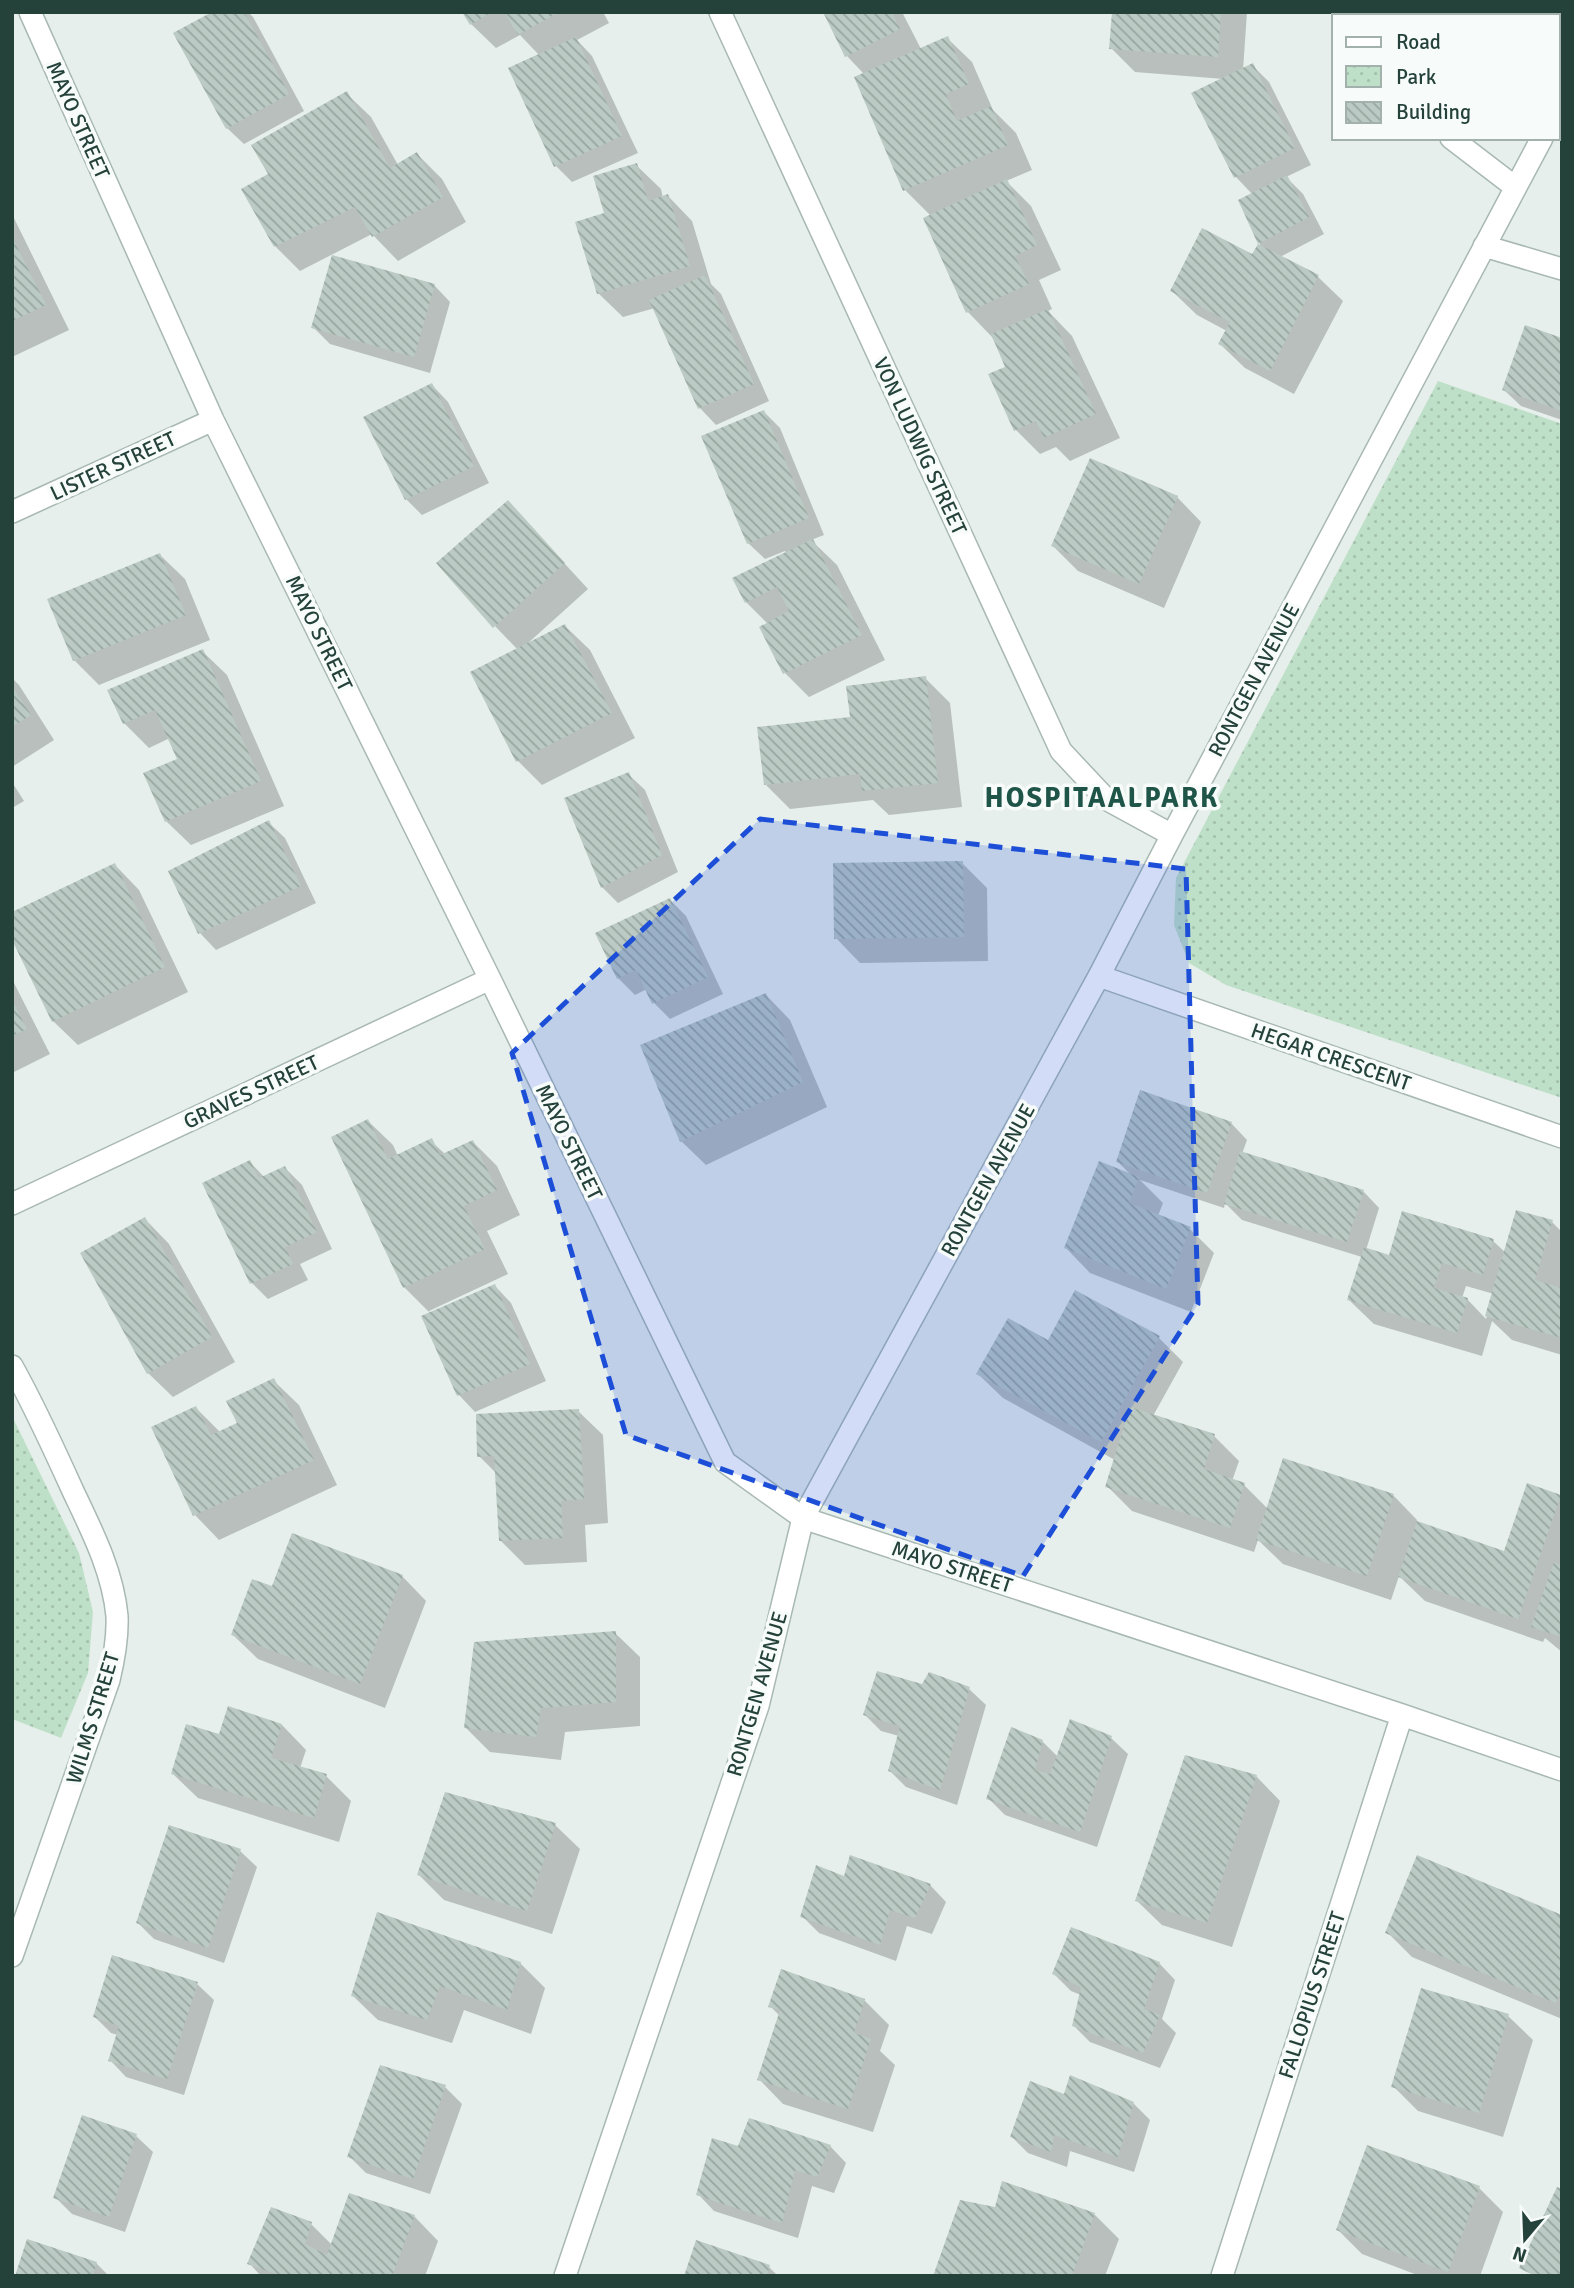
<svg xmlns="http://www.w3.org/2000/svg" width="1574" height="2288" viewBox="0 0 1574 2288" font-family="Signika,sans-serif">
  <defs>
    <pattern id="park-dots" width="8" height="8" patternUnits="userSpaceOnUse" patternTransform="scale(1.75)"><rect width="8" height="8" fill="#bfe0c8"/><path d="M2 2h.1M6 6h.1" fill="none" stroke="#a4c1ad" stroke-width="1.8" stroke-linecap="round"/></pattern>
    <pattern id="building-back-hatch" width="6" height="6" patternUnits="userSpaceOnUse" patternTransform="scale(1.75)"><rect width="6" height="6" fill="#bbcac4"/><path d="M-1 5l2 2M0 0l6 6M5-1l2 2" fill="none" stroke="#98a6a0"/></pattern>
  </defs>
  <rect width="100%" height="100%" fill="#e6efeb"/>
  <path fill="url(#park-dots)" d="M 1385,12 L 1562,12 L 1562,20 L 1558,27 L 1558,16 L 1386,16 Z
    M 1438,381 L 1562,424 L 1562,1098 L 1226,985 L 1189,963 L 1174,925 L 1176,878 Z
    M 12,1416 L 79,1553 L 93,1612 L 88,1673 L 61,1738 L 12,1719 Z"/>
  <path fill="#0003" fill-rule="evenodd" d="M 216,12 L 248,12 L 253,17 L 304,111 L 244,144 L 227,128 Z
    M 464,12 L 603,12 L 609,23 L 577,40 L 592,56 L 638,153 L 572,182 L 556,166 L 540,56 L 520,35 L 496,48 L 471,24 Z
    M 824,12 L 902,12 L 921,49 L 947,38 L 972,62 L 993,110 L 1016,133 L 1032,170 L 1006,181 L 1031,206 L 1061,270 L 1039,280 L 1052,309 L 1048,311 L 1072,336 L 1120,438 L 1070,461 L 1056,447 L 1040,454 L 1016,430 L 1008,367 L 992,337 L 968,312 L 925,219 L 931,216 L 905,190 L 864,74 L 847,56 Z
    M 1113,12 L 1247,12 L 1243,70 L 1252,65 L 1269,82 L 1311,165 L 1286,177 L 1303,194 L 1324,234 L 1280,257 L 1318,277 L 1343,301 L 1294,394 L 1245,368 L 1220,344 L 1227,331 L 1197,315 L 1172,291 L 1253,256 L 1260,244 L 1240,201 L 1253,195 L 1236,177 L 1224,79 L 1135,72 L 1111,48 Z
    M 346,93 L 371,117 L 398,165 L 417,154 L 442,179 L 466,222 L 398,261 L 372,234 L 300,271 L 275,246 L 270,174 Z
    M 636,165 L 661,189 L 663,198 L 668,196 L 692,221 L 711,284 L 721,294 L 769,401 L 716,425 L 700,408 L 655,308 L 623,317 L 598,293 L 606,215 Z
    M 12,214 L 69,330 L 12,357 Z
    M 434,285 L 450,302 L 430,373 L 330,344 L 313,327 Z
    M 1562,340 L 1562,420 L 1521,406 L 1504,390 Z
    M 432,385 L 448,402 L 489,483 L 422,515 L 406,499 Z
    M 764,412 L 780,428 L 824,535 L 811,540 L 837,565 L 885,660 L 809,697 L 785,673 L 768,624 L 746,602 L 787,554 L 785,551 L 765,559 L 748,543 Z
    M 1177,497 L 1201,522 L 1164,608 L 1078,571 L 1053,546 Z
    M 508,502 L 588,589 L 527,644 L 565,626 L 590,650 L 635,738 L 542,785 L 518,761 L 518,650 L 495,626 Z
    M 160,555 L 185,579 L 210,640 L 99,685 L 74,660 Z
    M 202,651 L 227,675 L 284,806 L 191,845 L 166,821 L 179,759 L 170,738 L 149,748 L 124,723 Z
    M 12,678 L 19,685 L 54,740 L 12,767 Z
    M 925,678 L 950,703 L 962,807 L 889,815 L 873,800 L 790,809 L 766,785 L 852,719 Z
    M 628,774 L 645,790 L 678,872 L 618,903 L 602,887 Z
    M 12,782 L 24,801 L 12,808 Z
    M 268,822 L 285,838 L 316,903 L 216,950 L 200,933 L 170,871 Z
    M 962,863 L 987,888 L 988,961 L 860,963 L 836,938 Z
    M 115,865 L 139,890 L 188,992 L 78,1045 L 53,1021 Z
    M 670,900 L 686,916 L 723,994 L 670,1019 L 653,1002 L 647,989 L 635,995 L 618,978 Z
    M 12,979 L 50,1054 L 12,1073 Z
    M 766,995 L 790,1020 L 827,1107 L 706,1165 L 681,1141 Z
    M 368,1121 L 393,1145 L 398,1156 L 431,1141 L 446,1155 L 473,1142 L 497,1166 L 520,1215 L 487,1231 L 508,1274 L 429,1311 L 430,1313 L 404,1287 Z
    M 1231,1123 L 1247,1140 L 1242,1154 L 1363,1191 L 1379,1208 L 1366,1250 L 1390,1257 L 1493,1241 L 1506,1253 L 1552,1222 L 1562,1232 L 1562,1355 L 1512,1340 L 1492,1321 L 1482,1356 L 1374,1324 L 1349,1300 L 1362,1257 L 1242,1220 L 1225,1203 L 1224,1208 L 1140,1180 L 1163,1203 L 1158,1216 L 1190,1229 L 1214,1253 L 1191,1312 L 1090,1273 L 1066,1248 L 1132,1176 L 1118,1162 ZM 1466,1286 L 1494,1294 L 1486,1319 L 1467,1299 L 1462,1298 Z
    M 250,1162 L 265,1178 L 285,1168 L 302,1185 L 332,1249 L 300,1264 L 308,1280 L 268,1299 L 252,1283 Z
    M 145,1219 L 169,1244 L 235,1362 L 173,1397 L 148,1373 Z
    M 495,1286 L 511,1303 L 546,1381 L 475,1412 L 459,1395 L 424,1317 Z
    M 1159,1338 L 1183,1362 L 1153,1416 L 1214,1436 L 1239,1461 L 1232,1481 L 1244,1485 L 1268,1509 L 1393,1495 L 1417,1520 L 1417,1522 L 1505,1553 L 1560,1496 L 1562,1652 L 1545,1638 L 1543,1642 L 1425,1601 L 1399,1576 L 1391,1600 L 1283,1564 L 1258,1540 L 1254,1552 L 1132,1511 L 1107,1486 L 1115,1460 L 1003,1398 L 978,1374 L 1048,1342 Z
    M 274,1381 L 299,1405 L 337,1485 L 219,1540 L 195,1515 L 196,1408 L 221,1433 L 239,1423 Z
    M 578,1411 L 603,1435 L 608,1523 L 585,1525 L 587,1562 L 525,1565 L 500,1540 L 497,1474 L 479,1456 Z
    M 402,1576 L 426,1601 L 385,1708 L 258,1659 L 233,1635 L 273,1588 Z
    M 615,1633 L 640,1657 L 640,1726 L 565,1732 L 561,1760 L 490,1752 L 466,1728 Z
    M 923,1686 L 969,1689 L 986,1705 L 957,1805 L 906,1787 L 890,1771 L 899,1736 L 881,1731 L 865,1715 Z
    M 282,1725 L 306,1750 L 300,1768 L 326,1776 L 351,1801 L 339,1842 L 198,1798 L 173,1774 L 220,1736 Z
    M 1111,1738 L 1128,1754 L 1097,1847 L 1005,1815 L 988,1798 L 1042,1741 L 1058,1757 Z
    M 1256,1776 L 1280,1801 L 1232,1947 L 1162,1925 L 1137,1901 Z
    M 555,1825 L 580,1849 L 552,1934 L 444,1900 L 419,1875 Z
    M 240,1851 L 257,1867 L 224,1963 L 154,1939 L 138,1923 Z
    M 845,1878 L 930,1885 L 946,1902 L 932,1934 L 907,1926 L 896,1961 L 819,1933 L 802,1916 Z
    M 1562,1917 L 1562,2019 L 1412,1957 L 1387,1932 Z
    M 520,1963 L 545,1988 L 531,2034 L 464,2010 L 452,2043 L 378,2020 L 353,1996 Z
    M 1159,1963 L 1175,1980 L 1162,2019 L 1176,2033 L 1160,2068 L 1090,2042 L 1074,2026 L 1081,1995 L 1071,1991 L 1054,1974 Z
    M 197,1984 L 214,2000 L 184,2095 L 126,2077 L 110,2060 L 118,2035 L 111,2033 L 95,2017 Z
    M 864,2000 L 889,2025 L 880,2051 L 895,2065 L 873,2132 L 783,2104 L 759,2079 L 780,2016 L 770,2006 Z
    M 1508,2016 L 1533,2040 L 1503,2137 L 1418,2111 L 1393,2086 Z
    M 445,2087 L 462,2104 L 430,2194 L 366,2173 L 349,2156 Z
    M 1065,2097 L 1133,2103 L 1150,2120 L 1134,2172 L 1070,2151 L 1067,2167 L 1028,2153 L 1012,2137 Z
    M 136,2136 L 153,2152 L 125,2232 L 72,2214 L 55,2197 Z
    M 830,2146 L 846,2163 L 834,2193 L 812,2186 L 798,2238 L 714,2211 L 698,2194 L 739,2148 Z
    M 1479,2188 L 1503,2212 L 1480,2276 L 1420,2276 L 1362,2254 L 1338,2230 Z
    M 997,2209 L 1094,2214 L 1119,2239 L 1105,2276 L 935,2276 Z
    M 414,2216 L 438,2241 L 425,2276 L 261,2276 L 249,2263 L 311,2224 L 332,2245 Z
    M 96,2263 L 109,2276 L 17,2276 Z
    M 769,2267 L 778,2276 L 686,2276 Z"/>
  <path fill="url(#building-back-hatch)" d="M 212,12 L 244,12 L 289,94 L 226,129 L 173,33 Z
    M 462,12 L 492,12 L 470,25 Z
    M 504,12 L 559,12 L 518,35 Z
    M 823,12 L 892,12 L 900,29 L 845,57 Z
    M 1112,12 L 1221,12 L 1218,57 L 1109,49 Z
    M 948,36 L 969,84 L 946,94 L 957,121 L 991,106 L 1008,145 L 903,191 L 854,77 Z
    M 576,37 L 622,136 L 554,167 L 508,68 Z
    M 1253,63 L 1295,148 L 1234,178 L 1191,93 Z
    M 347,91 L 390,168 L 417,152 L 443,197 L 372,237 L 355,207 L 274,247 L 241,189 L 268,174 L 251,145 Z
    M 637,163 L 648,201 L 668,194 L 690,266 L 597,294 L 575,222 L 604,213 L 593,176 Z
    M 1287,175 L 1309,217 L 1258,244 L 1238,200 Z
    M 1007,179 L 1037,245 L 1015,256 L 1029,284 L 966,313 L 923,218 Z
    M 1202,228 L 1252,254 L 1258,244 L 1319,275 L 1270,371 L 1218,344 L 1230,322 L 1170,291 Z
    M 12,237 L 46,305 L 12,321 Z
    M 332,255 L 435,284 L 414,357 L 311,328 Z
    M 705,275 L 754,384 L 698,409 L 649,300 Z
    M 1048,309 L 1096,414 L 1044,438 L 1036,421 L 1014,431 L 988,374 L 1005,367 L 991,334 Z
    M 1525,325 L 1562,338 L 1562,411 L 1502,390 Z
    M 432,383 L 474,466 L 405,500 L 363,417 Z
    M 764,410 L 809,518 L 747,544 L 701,436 Z
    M 1090,458 L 1178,496 L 1139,584 L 1051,546 Z
    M 508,500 L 565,563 L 493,628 L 436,563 Z
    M 813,539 L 862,635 L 783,674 L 759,627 L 789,611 L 777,587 L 745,603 L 732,578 Z
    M 160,553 L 186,615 L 73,661 L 47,599 Z
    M 565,624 L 612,713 L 516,762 L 470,672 Z
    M 203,649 L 261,781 L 165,822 L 143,773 L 177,759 L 155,710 L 123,724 L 107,690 Z
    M 926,676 L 938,783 L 862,791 L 860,774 L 764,785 L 757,727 L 850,717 L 846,686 Z
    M 12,686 L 31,715 L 12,727 Z
    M 629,772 L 662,855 L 601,888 L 564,798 Z
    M 269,820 L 301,886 L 198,934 L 168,871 Z
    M 963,861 L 964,937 L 834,939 L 833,863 Z
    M 115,863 L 165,967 L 52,1022 L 12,940 L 12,912 Z
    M 670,898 L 708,977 L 652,1004 L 636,970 L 617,979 L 595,933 Z
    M 766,993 L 803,1082 L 680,1142 L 640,1045 Z
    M 12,1000 L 27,1029 L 12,1036 Z
    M 1140,1090 L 1232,1122 L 1207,1193 L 1116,1162 Z
    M 368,1119 L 388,1159 L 432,1138 L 440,1155 L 473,1140 L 497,1190 L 464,1206 L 485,1249 L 403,1288 L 331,1137 Z
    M 1240,1151 L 1364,1190 L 1347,1242 L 1224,1204 Z
    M 250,1160 L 259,1178 L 285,1166 L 317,1232 L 285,1247 L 293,1264 L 250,1284 L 202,1183 Z
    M 1099,1161 L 1139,1177 L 1129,1203 L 1191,1227 L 1166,1289 L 1064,1248 Z
    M 1516,1210 L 1553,1220 L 1535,1280 L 1562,1288 L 1562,1338 L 1485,1316 Z
    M 1402,1211 L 1494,1239 L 1483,1275 L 1442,1263 L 1434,1288 L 1468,1298 L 1457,1333 L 1347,1300 L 1364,1247 L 1389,1255 Z
    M 145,1217 L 212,1337 L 147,1374 L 80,1253 Z
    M 495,1284 L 530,1364 L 457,1396 L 421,1316 Z
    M 1075,1290 L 1160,1336 L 1101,1442 L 976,1374 L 1008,1318 L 1048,1340 Z
    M 274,1378 L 314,1460 L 193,1516 L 151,1427 L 196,1406 L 211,1435 L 237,1423 L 226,1401 Z
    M 1130,1407 L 1215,1434 L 1204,1469 L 1245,1483 L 1230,1528 L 1105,1487 Z
    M 579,1409 L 584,1499 L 561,1501 L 563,1538 L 499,1541 L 494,1456 L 477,1457 L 476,1414 Z
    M 1283,1458 L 1394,1494 L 1367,1576 L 1256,1540 Z
    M 1527,1483 L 1561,1495 L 1518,1619 L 1398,1577 L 1417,1521 L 1504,1551 Z
    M 292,1533 L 403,1575 L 360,1684 L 231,1635 L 252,1579 L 272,1586 Z
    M 1554,1562 L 1562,1565 L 1562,1637 L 1531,1627 Z
    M 616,1631 L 616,1702 L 541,1708 L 536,1737 L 464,1728 L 474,1642 Z
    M 877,1671 L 922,1684 L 929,1672 L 970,1687 L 940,1790 L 888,1771 L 900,1726 L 863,1715 Z
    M 228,1706 L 282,1724 L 271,1758 L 327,1774 L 314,1818 L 171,1774 L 186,1724 L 219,1734 Z
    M 1070,1719 L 1112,1736 L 1080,1832 L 986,1799 L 1011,1727 L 1043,1740 L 1035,1770 L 1050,1774 Z
    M 1185,1755 L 1257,1775 L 1207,1923 L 1135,1901 Z
    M 445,1792 L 556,1823 L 527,1911 L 417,1875 Z
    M 169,1825 L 241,1849 L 208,1948 L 136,1923 Z
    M 850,1855 L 931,1884 L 915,1918 L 890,1910 L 880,1945 L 800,1917 L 816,1865 L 844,1876 Z
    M 1417,1855 L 1562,1915 L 1562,1989 L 1556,2003 L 1385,1933 Z
    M 377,1912 L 521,1962 L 507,2010 L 440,1986 L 427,2020 L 351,1996 Z
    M 1071,1927 L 1160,1962 L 1144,2009 L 1160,2015 L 1143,2053 L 1072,2026 L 1081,1987 L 1052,1974 Z
    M 112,1955 L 198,1982 L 167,2079 L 108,2061 L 119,2026 L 93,2017 Z
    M 781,1969 L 865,1999 L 854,2033 L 871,2039 L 848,2109 L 757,2080 L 780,2010 L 768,2007 Z
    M 1421,1988 L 1509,2014 L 1479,2113 L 1391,2087 Z
    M 380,2065 L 446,2085 L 413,2179 L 347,2157 Z
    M 1070,2075 L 1134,2102 L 1118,2157 L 1054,2135 L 1051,2152 L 1010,2137 L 1030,2081 L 1064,2094 Z
    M 82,2115 L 137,2134 L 109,2217 L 53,2198 Z
    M 749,2118 L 831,2145 L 817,2177 L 795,2170 L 782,2223 L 696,2195 L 712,2138 L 738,2146 Z
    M 1367,2145 L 1480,2186 L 1448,2272 L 1336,2230 Z
    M 1002,2181 L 1095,2213 L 1072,2276 L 933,2276 L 960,2200 L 995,2207 Z
    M 1557,2187 L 1562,2189 L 1562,2276 L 1535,2276 L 1519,2268 Z
    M 349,2193 L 415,2215 L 392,2276 L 282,2276 L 247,2264 L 271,2207 L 312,2222 L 305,2244 L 327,2255 Z
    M 27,2239 L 97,2262 L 93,2276 L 15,2276 Z
    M 696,2240 L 770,2265 L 767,2276 L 684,2276 Z"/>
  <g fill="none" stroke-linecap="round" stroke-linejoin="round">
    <defs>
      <path id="minor" d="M 30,12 L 213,420 L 490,979 L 725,1462 L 803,1518 L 1402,1715 L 1562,1770
        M 720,12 L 1061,751 L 1106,799 L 1172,835
        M 1368,12 L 1370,16
        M 1558,109 L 1562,103
        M 1451,138 L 1515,187
        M 1484,246 L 1562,269
        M 12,512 L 213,420
        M 1099,976 L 1562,1137
        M 12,1204 L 490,979
        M 12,1366 C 35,1407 54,1449 73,1491 C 92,1531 113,1572 117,1616 C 118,1638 114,1659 109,1680 L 12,1956
        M 565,2276 L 758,1706 L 803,1518 L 1099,976 L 1172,835 L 1542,138
        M 1222,2276 L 1402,1715"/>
    </defs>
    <use href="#minor" stroke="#a8b8b2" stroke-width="24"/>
    <use href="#minor" stroke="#fff" stroke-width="21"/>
  </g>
  <path fill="#1d4ed8" fill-opacity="0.2" stroke="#1d4ed8" stroke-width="5" stroke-dasharray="14 9" stroke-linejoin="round" d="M 760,819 L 1186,869 L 1198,1304 L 1023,1576 L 626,1435 L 512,1053 Z"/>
  <g text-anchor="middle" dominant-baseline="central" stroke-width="7" stroke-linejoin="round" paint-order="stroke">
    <g font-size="21" fill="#24423a" stroke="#f7fbf9">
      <text transform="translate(78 120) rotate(66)">MAYO STREET</text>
      <text transform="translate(920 446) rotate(65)">VON LUDWIG STREET</text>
      <text transform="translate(113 466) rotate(-25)">LISTER STREET</text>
      <text transform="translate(319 633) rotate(64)">MAYO STREET</text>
      <text transform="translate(1254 680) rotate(-62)">RONTGEN AVENUE</text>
      <text transform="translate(1331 1057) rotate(19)">HEGAR CRESCENT</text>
      <text transform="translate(251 1092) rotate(-25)">GRAVES STREET</text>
      <text transform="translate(569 1142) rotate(64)">MAYO STREET</text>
      <text transform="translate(988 1180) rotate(-61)">RONTGEN AVENUE</text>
      <text transform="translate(952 1567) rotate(18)">MAYO STREET</text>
      <text transform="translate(757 1694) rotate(-74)">RONTGEN AVENUE</text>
      <text transform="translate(93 1718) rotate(-73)">WILMS STREET</text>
      <text transform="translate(1312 1995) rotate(-72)">FALLOPIUS STREET</text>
    </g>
    <g font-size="28" font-weight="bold" letter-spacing="2" fill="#1f5548" stroke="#f7fbf9">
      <text x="1102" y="798">HOSPITAALPARK</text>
    </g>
  </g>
  <rect width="1574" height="2288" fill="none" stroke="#24423a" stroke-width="28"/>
  <rect x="1332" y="14" width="228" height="126" fill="#f7fbf9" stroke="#a3b1ad" stroke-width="2"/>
  <rect x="1346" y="37" width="35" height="10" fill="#ffffff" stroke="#a3b1ad" stroke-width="2"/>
  <text x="1396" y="49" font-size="21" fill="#24423a">Road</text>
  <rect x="1346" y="66" width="35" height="21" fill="url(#park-dots)" stroke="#a3b1ad" stroke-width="2"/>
  <text x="1396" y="84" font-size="21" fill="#24423a">Park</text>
  <rect x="1346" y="102" width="35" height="21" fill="url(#building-back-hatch)" stroke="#a3b1ad" stroke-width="2"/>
  <text x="1396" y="119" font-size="21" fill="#24423a">Building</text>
  <g transform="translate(1525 2239) rotate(199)" stroke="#f7fbf9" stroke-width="5" paint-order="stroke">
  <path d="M0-5L12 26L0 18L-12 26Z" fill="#24423a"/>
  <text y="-10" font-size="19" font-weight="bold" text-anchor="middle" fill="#24423a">N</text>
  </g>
</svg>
